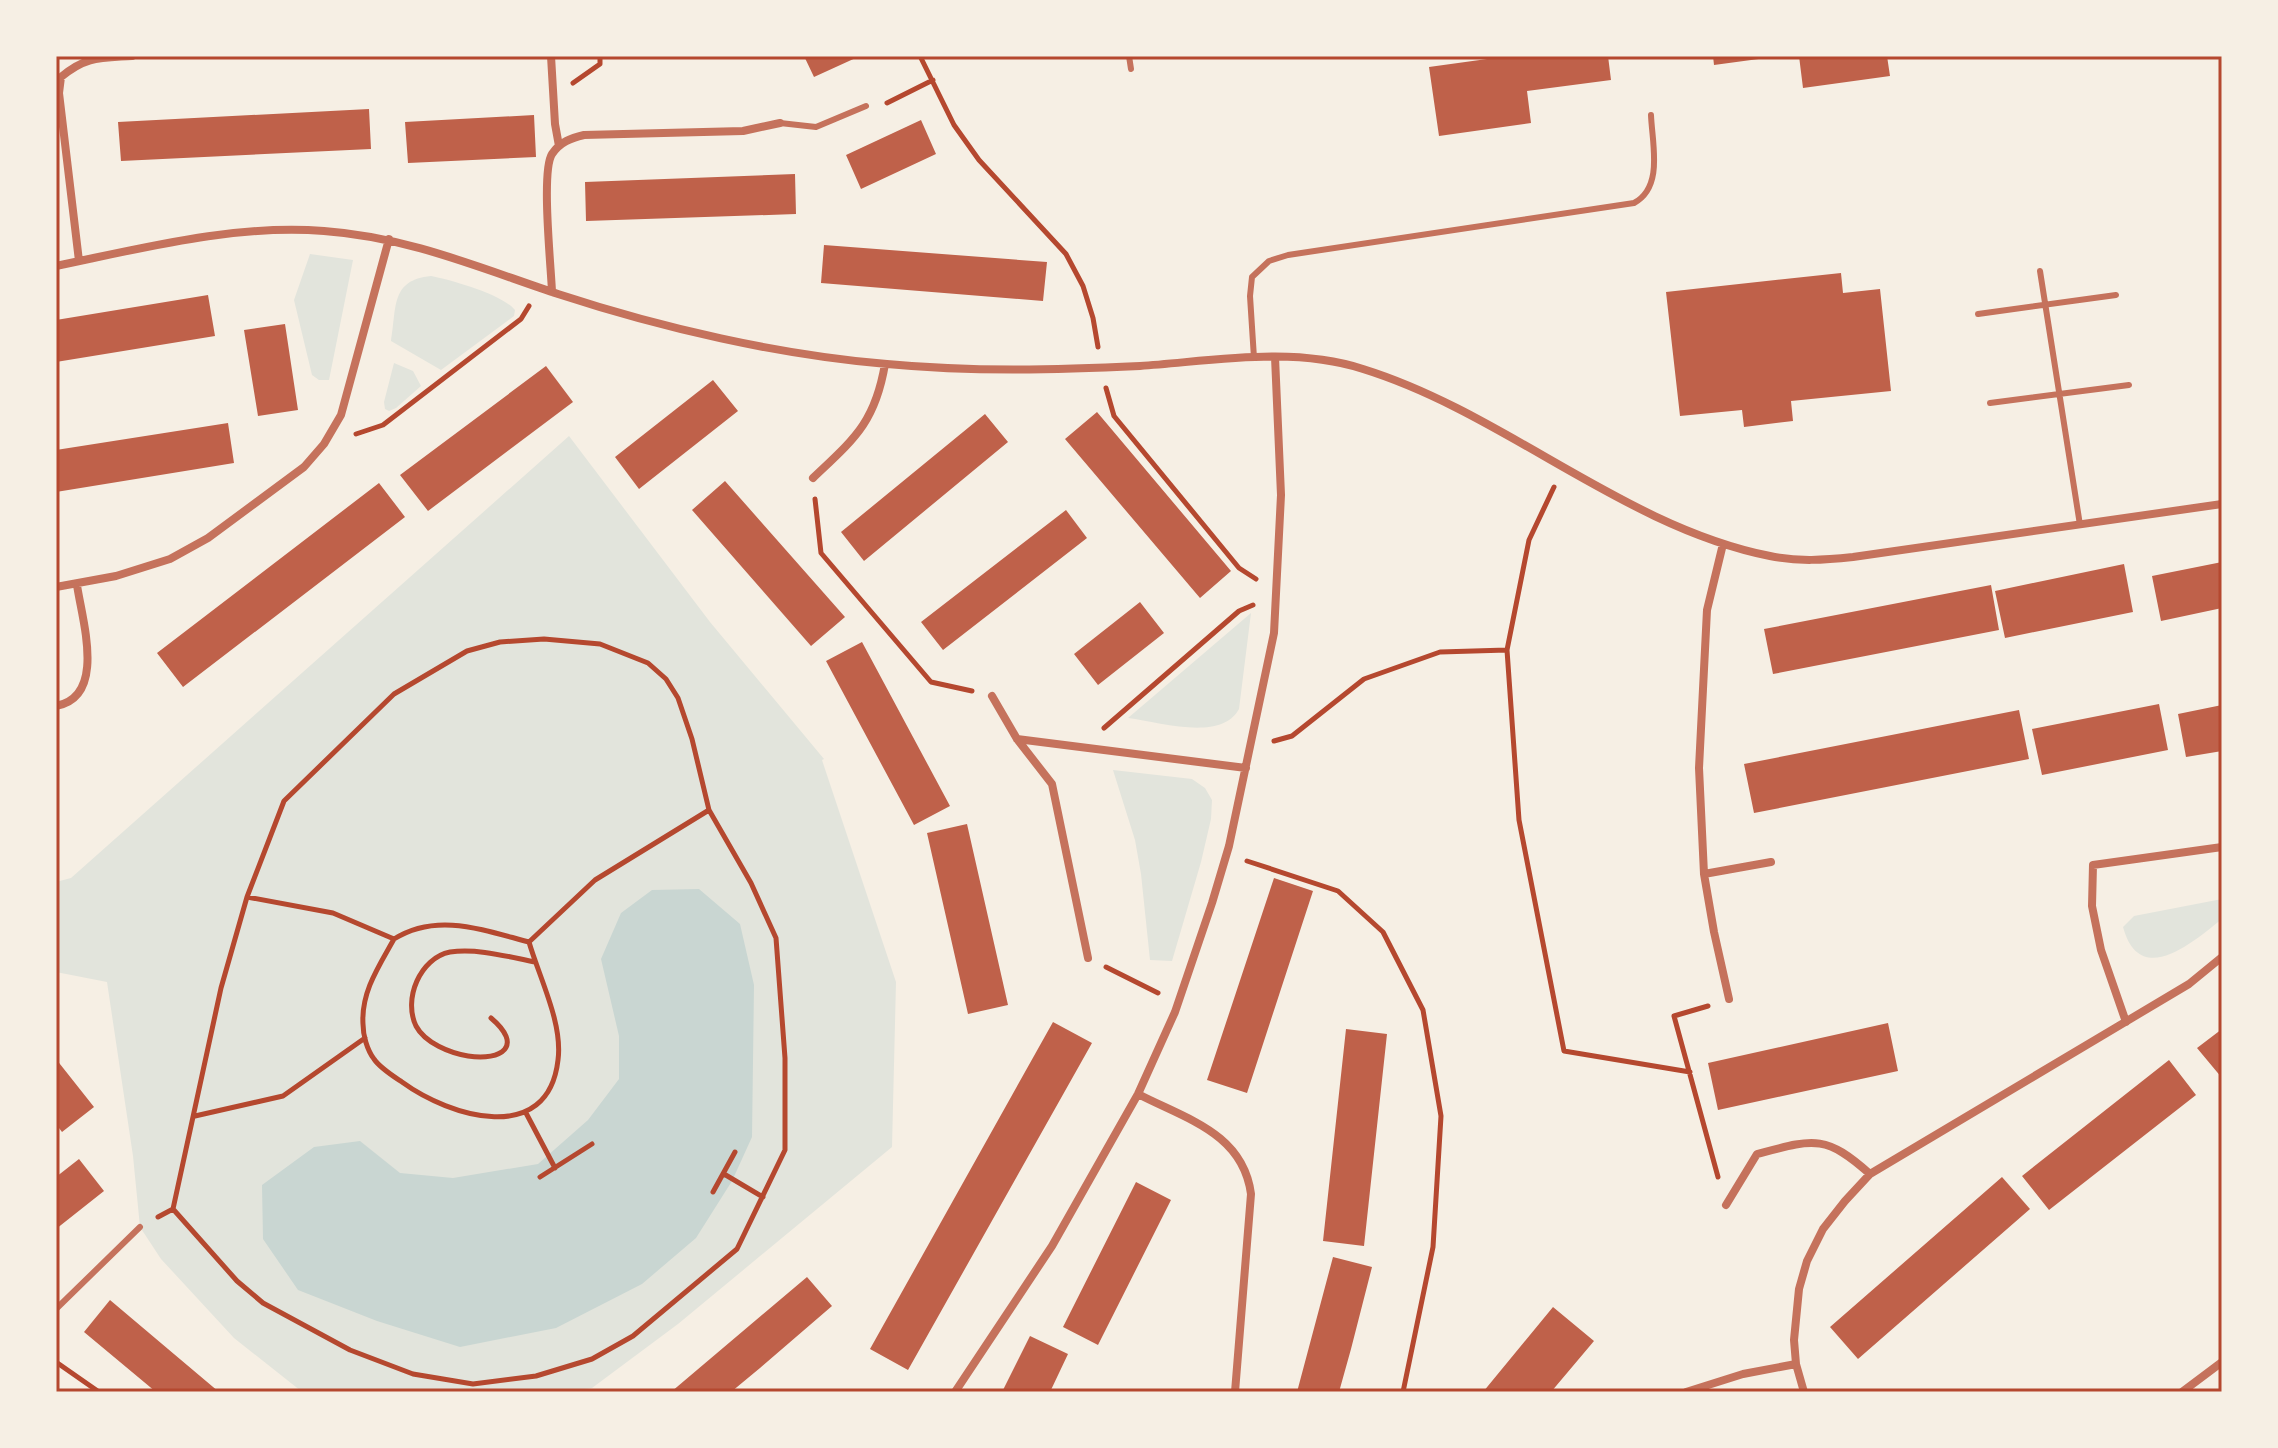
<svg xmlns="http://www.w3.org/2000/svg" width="2278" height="1448" viewBox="0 0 2278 1448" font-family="Montserrat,sans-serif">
  <rect width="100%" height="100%" fill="#f6efe4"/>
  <path fill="#e2e4dc" d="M 310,254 L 353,260 L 329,380 L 319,380 L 312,375 L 294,300 Z
    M 431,276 C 451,280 502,294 515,310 L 514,316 L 441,370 L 391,341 C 397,308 390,280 431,276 Z
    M 394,363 L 413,371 L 421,386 L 396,408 L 389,411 L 385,409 L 384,402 Z
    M 569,436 L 710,622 L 824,759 L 822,760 L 896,982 L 892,1147 L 678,1324 L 592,1388 L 565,1392 L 301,1391 L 234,1338 L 161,1259 L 140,1227 L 133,1156 L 107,982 L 56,972 L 56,882 L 71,878 Z
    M 1251,613 L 1239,709 C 1221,742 1160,722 1128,718 Z
    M 1113,770 L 1192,779 L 1205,788 L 1212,800 L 1211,819 L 1201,862 L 1172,961 L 1150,960 L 1141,874 L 1135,840 Z
    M 2222,899 L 2222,919 C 2193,942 2140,989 2123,927 L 2134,916 Z"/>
  <path fill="#c9d6d2" d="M 699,889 L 740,924 L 754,985 L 752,1137 L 732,1181 L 696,1238 L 642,1284 L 556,1328 L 460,1347 L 377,1321 L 298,1290 L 263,1239 L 262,1185 L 314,1147 L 360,1141 L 400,1173 L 453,1178 L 538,1164 L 588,1120 L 619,1079 L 619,1036 L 601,959 L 621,913 L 652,890 Z"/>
  <path fill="#bf614a" d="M 804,56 L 860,56 L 814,77 Z
    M 1487,56 L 1608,56 L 1611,80 L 1527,91 L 1531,123 L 1439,136 L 1429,67 L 1487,59 Z
    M 1713,56 L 1766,56 L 1766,58 L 1714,65 Z
    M 1799,56 L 1887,56 L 1890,76 L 1803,88 Z
    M 369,109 L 371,149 L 121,161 L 118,122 Z
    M 534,115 L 536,157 L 408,163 L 405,122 Z
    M 921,120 L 936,154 L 861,189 L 846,155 Z
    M 795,174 L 796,214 L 586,221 L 585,182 Z
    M 824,245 L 1047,262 L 1043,301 L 821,283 Z
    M 1841,273 L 1843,293 L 1880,289 L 1891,391 L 1791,401 L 1793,421 L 1744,427 L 1742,410 L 1680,416 L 1666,292 Z
    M 208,295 L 215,336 L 56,362 L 56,320 Z
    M 285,324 L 298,410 L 258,416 L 244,330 Z
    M 546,366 L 573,402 L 428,511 L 400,475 Z
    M 713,380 L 738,411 L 639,489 L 615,457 Z
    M 1097,412 L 1231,571 L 1200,598 L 1065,439 Z
    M 985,414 L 1008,442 L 864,561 L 841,532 Z
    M 228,423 L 234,463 L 56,492 L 56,450 Z
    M 725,481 L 845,617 L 811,646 L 692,510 Z
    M 379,483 L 405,517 L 183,687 L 157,653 Z
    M 1066,510 L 1087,538 L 943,650 L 921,622 Z
    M 2222,562 L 2222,608 L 2161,621 L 2152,576 Z
    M 2124,564 L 2133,612 L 2005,638 L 1995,591 Z
    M 1991,585 L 1999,630 L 1773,674 L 1764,629 Z
    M 1140,602 L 1164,633 L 1098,685 L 1074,654 Z
    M 862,642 L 950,806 L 914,825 L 826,661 Z
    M 2159,704 L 2168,750 L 2042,775 L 2032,729 Z
    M 2222,705 L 2222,751 L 2186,757 L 2178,714 Z
    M 2019,710 L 2029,759 L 1754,813 L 1744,764 Z
    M 967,824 L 1008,1005 L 968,1014 L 927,833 Z
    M 1274,878 L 1313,891 L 1247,1093 L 1207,1080 Z
    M 1053,1022 L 1092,1043 L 908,1370 L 870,1349 Z
    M 1888,1023 L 1898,1071 L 1718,1110 L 1708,1063 Z
    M 1346,1029 L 1387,1034 L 1364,1246 L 1323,1241 Z
    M 2222,1029 L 2222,1078 L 2197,1048 Z
    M 56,1059 L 94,1107 L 62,1132 L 56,1124 Z
    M 2169,1060 L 2196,1095 L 2049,1210 L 2022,1176 Z
    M 79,1159 L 104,1191 L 56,1229 L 56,1177 Z
    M 2002,1177 L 2030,1209 L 1858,1359 L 1830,1327 Z
    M 1136,1182 L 1171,1200 L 1098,1345 L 1063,1327 Z
    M 1333,1257 L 1372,1267 L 1351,1349 L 1339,1392 L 1297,1392 Z
    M 807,1277 L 832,1306 L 760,1368 L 731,1392 L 671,1392 Z
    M 110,1300 L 168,1349 L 219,1392 L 156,1392 L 84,1332 Z
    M 1553,1307 L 1594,1341 L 1551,1392 L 1483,1392 Z
    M 1030,1336 L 1068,1354 L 1050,1392 L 1002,1392 Z"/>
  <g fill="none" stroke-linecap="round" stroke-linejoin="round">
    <path stroke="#b5482f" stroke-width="5" d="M 920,56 L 954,125 L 979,160 L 1066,254 L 1083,286 L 1093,318 L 1098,347
      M 573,83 L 600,64 L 600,56
      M 887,103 L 933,80
      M 1106,388 L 1114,416 L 1239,568 L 1256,579
      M 356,434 L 383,425 L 521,319 L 529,306
      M 1554,487 L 1529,540 L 1507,650 L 1519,820 L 1564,1051 L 1690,1072
      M 815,499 L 821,553 L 931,682 L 972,691
      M 1104,728 L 1239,611 L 1253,605
      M 1274,741 L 1292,736 L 1364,679 L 1440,652 L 1507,650
      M 1247,861 L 1338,891 L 1383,932 L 1423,1010 L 1441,1116 L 1433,1247 L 1403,1392
      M 247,897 L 333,913 L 394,939 C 437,912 483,930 529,942 L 595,880 L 709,810
      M 394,939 C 379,966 361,992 363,1024 C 363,1035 367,1050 374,1059 C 380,1068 393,1076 402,1082 C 450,1117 548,1147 558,1060 C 563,1023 539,977 529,942
      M 1106,967 L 1158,993
      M 1708,1006 L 1674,1016 L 1718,1177
      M 491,1018 C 524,1046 502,1061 468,1056 C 450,1053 425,1043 416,1026 C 403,999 420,958 450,952 C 478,948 509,957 535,962
      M 526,1113 L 555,1168
      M 195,1116 L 283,1096 L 365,1038
      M 724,1174 L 763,1197
      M 540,1177 L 592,1144
      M 713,1192 L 735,1152
      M 158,1217 L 173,1209 L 221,988 L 247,897 L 284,801 L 394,694 L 467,651 L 500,642 L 544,639 L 600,644 L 648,663 L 666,679 L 678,698 L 692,739 L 709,810 L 751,883 L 776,938 L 785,1058 L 785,1150 L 737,1249 L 633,1336 L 592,1359 L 536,1376 L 473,1384 L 413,1374 L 350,1350 L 263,1303 L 237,1281 L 173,1209
      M 56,1362 L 99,1392"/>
    <path stroke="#c5725c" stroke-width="6" d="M 1129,56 L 1131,69
      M 780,123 L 816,127 L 866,106
      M 2040,271 L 2080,525
      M 1978,314 L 2116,295
      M 1254,358 L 1250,296 L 1252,277 L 1269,261 L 1288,255 L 1634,203 C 1664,187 1652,143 1651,115
      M 1990,403 L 2129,385
      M 56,1309 L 140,1227"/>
    <path stroke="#c5725c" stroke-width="8" d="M 551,56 L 555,124 L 559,146
      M 79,261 L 59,93 L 61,77 C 86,56 100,58 132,56
      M 56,266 C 143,248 234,224 324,231 C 408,237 480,268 558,294 C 662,328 779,355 887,364 C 971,372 1056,370 1140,366 C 1213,361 1292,346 1363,369 C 1505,413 1624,527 1770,556 C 1798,562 1825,560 1853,557 L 2222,504
      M 552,292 C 551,266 541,171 552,154 C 560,142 571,138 584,135 L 743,131 L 780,123
      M 813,478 C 854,439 875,423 885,364
      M 1723,544 L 1707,610 L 1699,768 L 1704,874 L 1714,932 L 1729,999
      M 56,587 L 116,576 L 170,559 L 208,538 L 304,467 L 324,444 L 341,415 L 389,239
      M 992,696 L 1017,739 L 1052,784 L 1088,958
      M 56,706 C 107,697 82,620 77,585
      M 1017,739 L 1246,768
      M 1704,874 L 1771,862
      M 2126,1022 L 2101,950 L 2092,906 L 2093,865 L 2222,847
      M 1138,1094 C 1186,1119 1243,1133 1251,1194 L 1235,1392
      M 1726,1205 L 1757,1154 C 1814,1139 1825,1134 1870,1174
      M 955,1392 L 1052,1246 L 1138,1094 L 1175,1012 L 1212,903 L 1229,846 L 1274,633 L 1281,495 L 1275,357
      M 1686,1392 L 1743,1374 L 1796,1364
      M 1804,1392 L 1796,1364 L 1794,1340 L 1799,1289 L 1807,1261 L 1823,1229 L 1845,1201 L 1870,1174 L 2189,984 L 2222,957
      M 2182,1392 L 2222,1362"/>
  </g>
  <rect width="2278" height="1448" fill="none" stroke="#f6efe4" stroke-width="116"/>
  <rect x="58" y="58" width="2162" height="1332" fill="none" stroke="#b5482f" stroke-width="3"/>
</svg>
